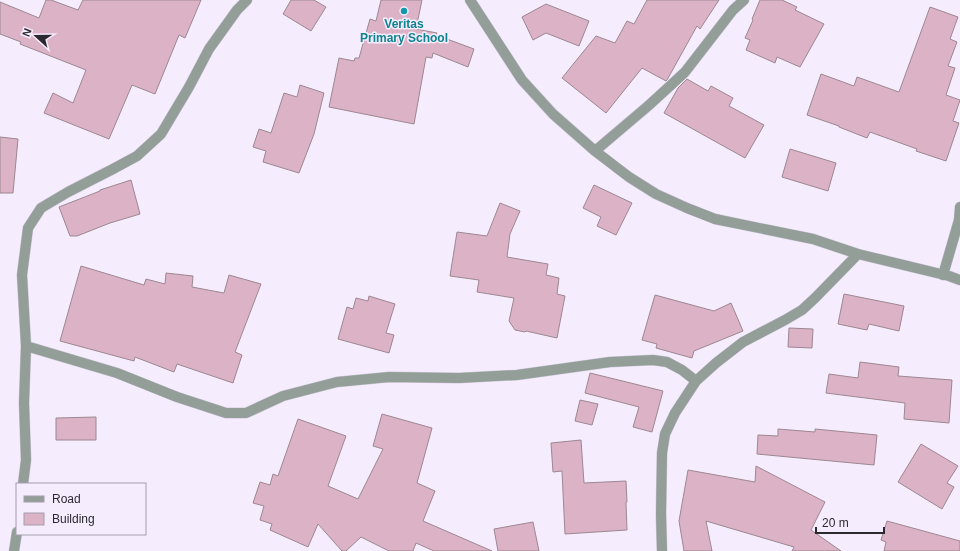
<svg xmlns="http://www.w3.org/2000/svg" width="960" height="551" viewBox="0 0 960 551" font-family="Arial,sans-serif">
  <rect width="100%" height="100%" fill="#f5edfe"/>
  <path fill="#dbb2c6" stroke="#9d8791" d="M 46,0 L 51,0 L 78,10 L 83,0 L 201,0 L 185,38 L 179,35 L 155,94 L 132,85 L 109,139 L 44,113 L 53,93 L 73,103 L 86,70 L 20,44 L 21,42 L 0,34 L 0,2 L 39,18 Z
    M 291,0 L 314,0 L 326,7 L 311,31 L 283,14 Z
    M 381,0 L 422,0 L 416,29 L 437,33 L 436,35 L 474,49 L 468,67 L 433,53 L 432,58 L 426,57 L 414,124 L 329,107 L 339,58 L 354,61 L 355,58 L 359,58 L 370,19 L 376,21 Z
    M 647,0 L 719,0 L 700,29 L 697,26 L 667,80 L 666,81 L 642,68 L 606,113 L 562,78 L 596,36 L 615,43 L 627,21 L 634,24 Z
    M 760,0 L 782,0 L 797,7 L 795,10 L 824,24 L 800,67 L 777,57 L 775,63 L 746,50 L 750,40 L 745,38 L 753,20 L 752,19 Z
    M 546,4 L 589,21 L 579,46 L 546,33 L 533,40 L 522,17 Z
    M 930,7 L 958,17 L 950,39 L 957,42 L 948,66 L 955,68 L 946,95 L 960,100 L 953,121 L 959,123 L 946,161 L 916,151 L 917,149 L 870,132 L 867,138 L 839,127 L 839,126 L 807,115 L 821,74 L 854,86 L 857,77 L 899,92 Z
    M 687,79 L 708,91 L 711,86 L 733,98 L 729,106 L 764,125 L 745,158 L 664,113 L 678,88 Z
    M 300,85 L 324,93 L 314,134 L 299,173 L 263,162 L 266,151 L 253,147 L 259,129 L 271,133 L 284,93 L 297,97 Z
    M 0,137 L 18,139 L 13,193 L 0,193 Z
    M 790,149 L 836,163 L 828,191 L 782,177 Z
    M 131,180 L 140,214 L 110,223 L 77,236 L 70,236 L 59,207 L 100,191 L 100,190 Z
    M 594,185 L 632,203 L 616,235 L 597,226 L 601,217 L 583,208 Z
    M 500,203 L 520,211 L 510,234 L 507,257 L 548,264 L 546,275 L 559,278 L 557,294 L 565,296 L 557,338 L 526,331 L 525,332 L 515,330 L 509,321 L 514,298 L 477,292 L 479,280 L 450,276 L 457,232 L 487,236 Z
    M 81,266 L 144,285 L 146,279 L 165,284 L 166,273 L 193,276 L 192,287 L 224,293 L 229,275 L 261,284 L 235,352 L 242,355 L 233,383 L 177,364 L 174,372 L 135,357 L 134,361 L 60,341 Z
    M 844,294 L 904,306 L 899,331 L 869,324 L 867,330 L 838,324 Z
    M 655,295 L 714,311 L 731,303 L 743,331 L 694,351 L 692,358 L 656,348 L 657,344 L 642,340 Z
    M 369,296 L 395,304 L 386,333 L 394,335 L 389,353 L 338,339 L 347,307 L 353,309 L 356,298 L 368,301 Z
    M 789,328 L 813,329 L 812,348 L 788,347 Z
    M 860,362 L 899,367 L 898,376 L 952,380 L 949,423 L 904,419 L 905,403 L 826,393 L 829,374 L 858,378 Z
    M 590,373 L 663,391 L 652,432 L 633,427 L 639,407 L 585,393 Z
    M 580,400 L 598,404 L 592,425 L 575,421 Z
    M 382,414 L 432,428 L 417,483 L 435,491 L 423,521 L 492,551 L 434,551 L 416,543 L 413,551 L 389,551 L 361,537 L 346,551 L 342,551 L 318,524 L 308,547 L 270,530 L 272,524 L 260,520 L 264,506 L 253,503 L 260,482 L 270,485 L 273,474 L 278,476 L 298,419 L 346,436 L 328,486 L 358,499 L 383,449 L 373,446 Z
    M 96,417 L 96,440 L 56,440 L 56,418 Z
    M 778,429 L 815,432 L 815,429 L 877,435 L 874,465 L 757,454 L 758,435 L 778,436 Z
    M 581,440 L 584,483 L 626,481 L 627,502 L 626,502 L 627,530 L 565,534 L 562,471 L 553,472 L 551,443 Z
    M 921,444 L 958,466 L 947,483 L 954,487 L 942,509 L 898,482 Z
    M 756,466 L 825,502 L 811,530 L 841,551 L 792,551 L 794,547 L 706,521 L 712,551 L 684,551 L 679,521 L 688,470 L 755,482 Z
    M 887,521 L 960,541 L 960,551 L 884,551 L 886,542 L 881,540 Z
    M 533,522 L 539,551 L 498,551 L 494,529 Z"/>
  <g fill="none" stroke-linecap="round" stroke-linejoin="round">
    <defs>
      <path id="minor" d="M 470,0 L 522,80 L 553,114 L 595,151 L 629,177 L 656,194 L 687,208 L 715,219 L 813,239 L 858,254 L 949,276 L 960,280
        M 595,151 L 648,106 L 671,85 L 685,72 L 733,10 L 744,0
        M 943,275 L 959,220 L 960,207
        M 26,346 L 117,373 L 177,397 L 226,413 L 246,413 L 283,396 L 337,382 L 389,377 L 459,378 L 517,375 L 610,362 L 653,360 L 667,362 L 682,370 L 696,381
        M 23,484 L 26,460 L 24,403 L 26,346 L 22,275 L 28,228 L 41,208 L 68,192 L 113,169 L 137,156 L 161,134 L 189,87 L 209,49 L 237,10 L 247,0
        M 14,551 L 17,532
        M 662,551 L 661,514 L 662,453 L 665,434 L 675,413 L 696,381 L 716,363 L 743,342 L 785,320 L 802,310 L 815,298 L 858,254"/>
    </defs>
    <use href="#minor" stroke="#d1cad9" stroke-width="11"/>
    <use href="#minor" stroke="#939e99" stroke-width="10"/>
  </g>
  <circle fill="#0f9aa8" stroke="#f5edfe" stroke-width="1.5" cx="404" cy="11" r="4"/>
  <g text-anchor="middle" dominant-baseline="central" stroke-width="3" stroke-linejoin="round" paint-order="stroke">
    <g font-size="12" font-weight="bold" fill="#0d838f" stroke="#f5edfe">
      <text x="404" y="24">Veritas<tspan x="404" dy="14">Primary School</tspan></text>
    </g>
  </g>
  <rect x="16" y="483" width="130" height="52" fill="#f5edfe" stroke="#a59eac"/>
  <rect x="24" y="496" width="20" height="6" fill="#939e99" stroke="#a59eac"/>
  <text x="52" y="503" font-size="12" fill="#2c2830">Road</text>
  <rect x="24" y="513" width="20" height="12" fill="#dbb2c6" stroke="#a59eac"/>
  <text x="52" y="523" font-size="12" fill="#2c2830">Building</text>
  <g transform="translate(36 36) rotate(291)" stroke="#f5edfe" stroke-width="3" paint-order="stroke">
  <path d="M0-3L7 15L0 10L-7 15Z" fill="#2c2830"/>
  <text y="-6" font-size="11" font-weight="bold" text-anchor="middle" fill="#2c2830">N</text>
  </g>
  <path d="M816 527v6h68v-6" fill="none" stroke="#2c2830" stroke-width="2"/>
  <text x="822" y="527" font-size="12" fill="#2c2830" stroke="#f5edfe" stroke-width="3" paint-order="stroke">20 m</text>
</svg>
